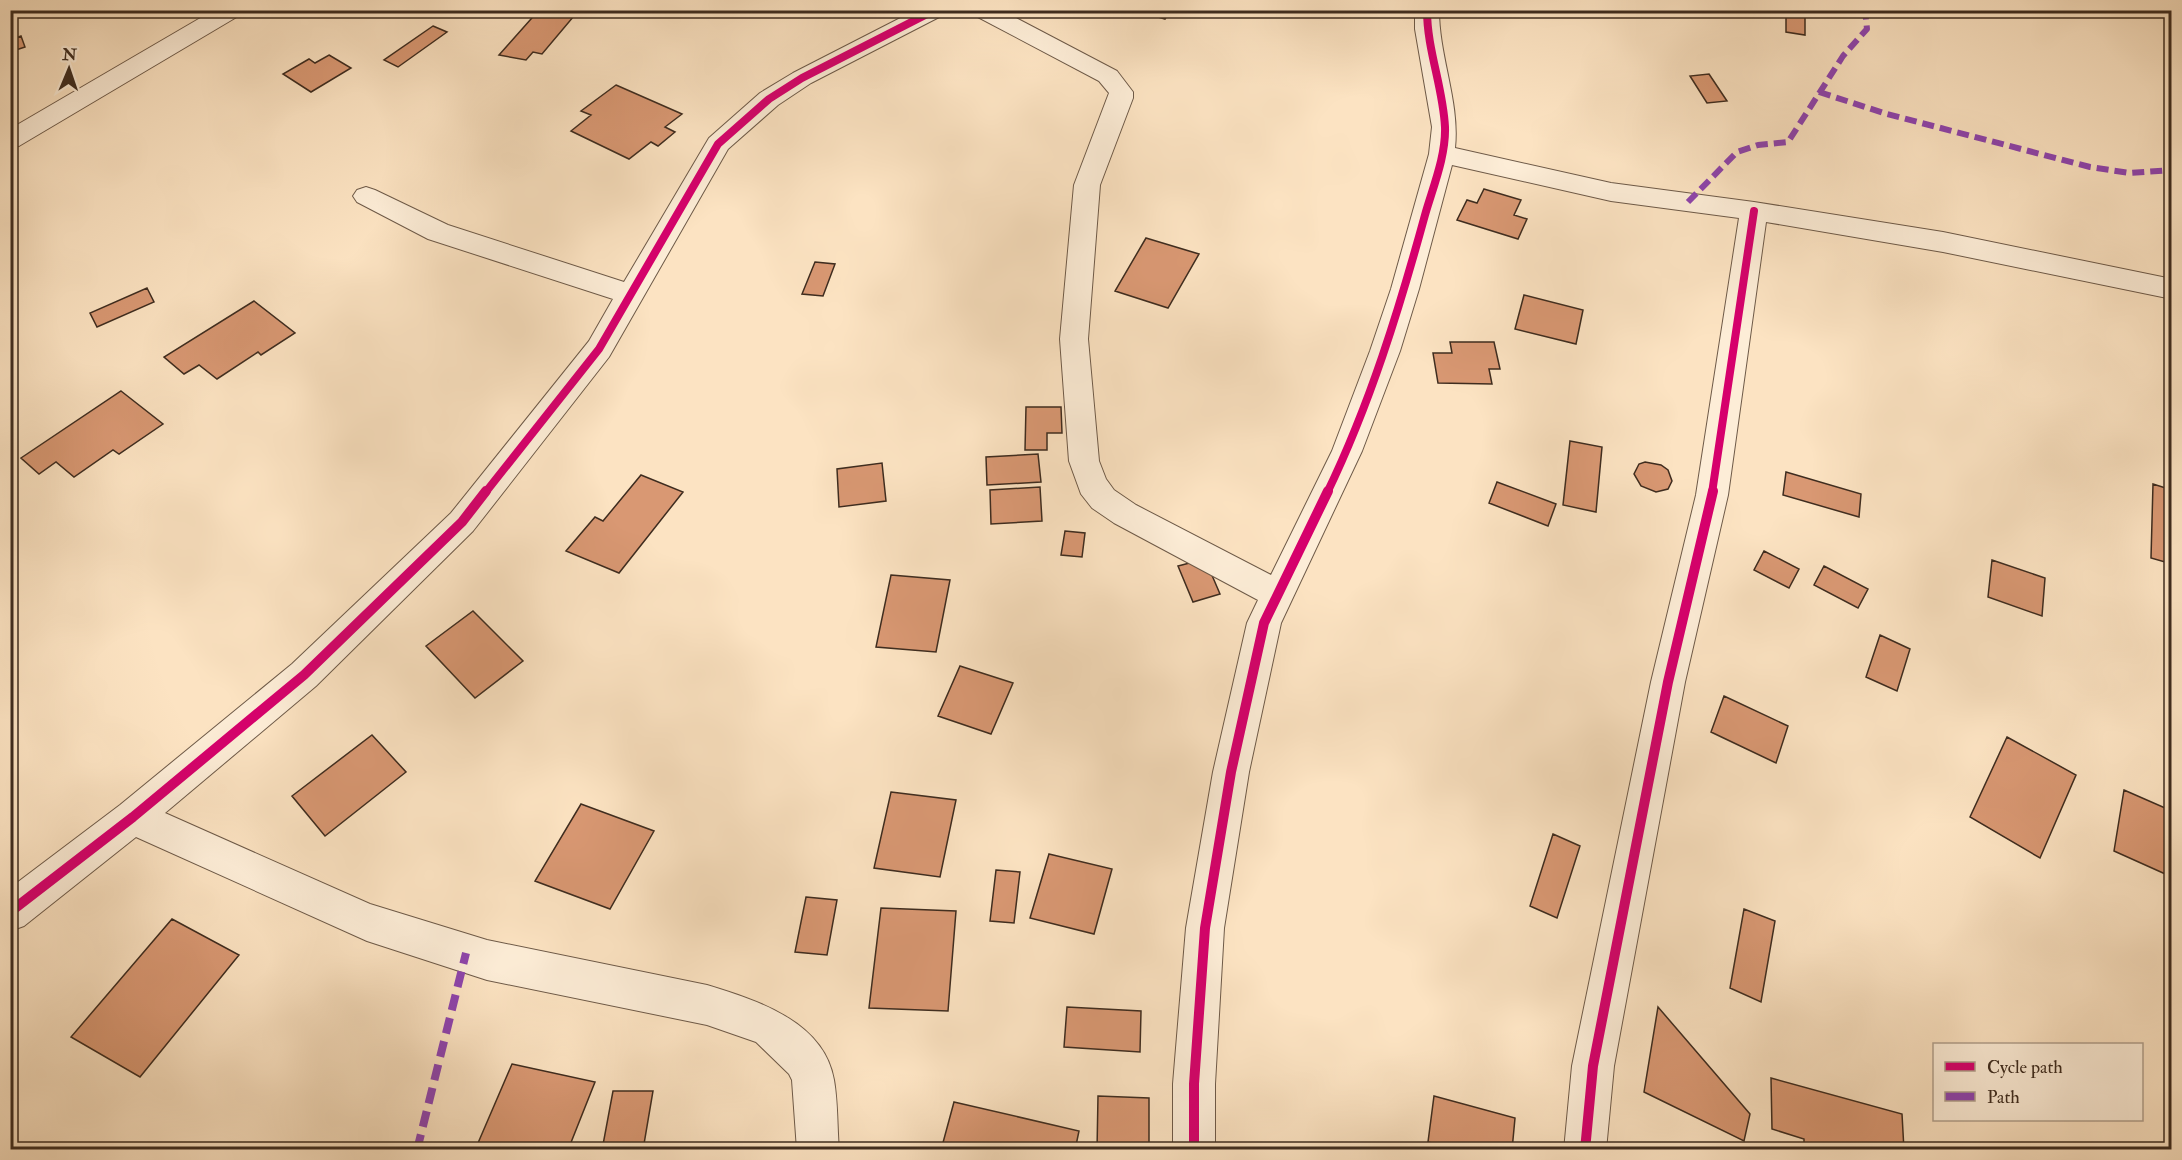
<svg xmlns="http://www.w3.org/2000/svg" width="2182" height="1160" viewBox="0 0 2182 1160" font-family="'IM FELL Double Pica',serif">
  <rect width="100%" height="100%" fill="#fce3c2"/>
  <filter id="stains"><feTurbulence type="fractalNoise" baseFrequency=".00333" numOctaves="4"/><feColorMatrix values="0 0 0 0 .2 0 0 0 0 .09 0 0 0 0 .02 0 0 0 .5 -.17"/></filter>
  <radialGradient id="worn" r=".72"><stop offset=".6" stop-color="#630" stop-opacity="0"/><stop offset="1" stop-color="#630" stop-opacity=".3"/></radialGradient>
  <path fill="#d99873" stroke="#3e2c1f" stroke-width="1.5" d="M 539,10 L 579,10 L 542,54 L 533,52 L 526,60 L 499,55 Z
    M 1135,10 L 1171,10 L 1165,19 Z
    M 1786,10 L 1805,11 L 1805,35 L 1786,32 Z
    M 433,26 L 447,32 L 398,67 L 384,60 Z
    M 21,36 L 25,47 L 10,52 L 10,40 Z
    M 329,55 L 351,68 L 311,92 L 283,74 L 309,59 L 315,63 Z
    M 1709,74 L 1727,101 L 1707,103 L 1690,76 Z
    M 616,85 L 682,114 L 665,127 L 675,132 L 658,146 L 651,142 L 629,159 L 571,131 L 591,115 L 581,111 Z
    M 1484,189 L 1521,200 L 1514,215 L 1527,219 L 1518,239 L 1457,220 L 1467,200 L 1477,203 Z
    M 1146,238 L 1199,254 L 1168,308 L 1115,291 Z
    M 815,262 L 835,264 L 823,296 L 802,294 Z
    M 147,288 L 154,302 L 97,327 L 90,313 Z
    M 1524,295 L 1583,310 L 1576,344 L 1515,329 Z
    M 254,301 L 295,333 L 261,355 L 258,352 L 217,379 L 199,365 L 184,374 L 164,357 Z
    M 1450,342 L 1494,342 L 1500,369 L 1489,369 L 1492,384 L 1438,383 L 1433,353 L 1452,353 Z
    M 121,391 L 163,424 L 119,454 L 113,450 L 74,477 L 56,462 L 39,474 L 21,458 Z
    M 1026,407 L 1061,407 L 1062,433 L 1047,433 L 1047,450 L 1025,450 Z
    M 1570,441 L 1602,447 L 1596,512 L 1563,505 Z
    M 1038,454 L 1041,482 L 987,485 L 986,457 Z
    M 1645,462 L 1661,465 L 1668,470 L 1672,481 L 1668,489 L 1656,492 L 1641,486 L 1634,474 L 1639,464 Z
    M 882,463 L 886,501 L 839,507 L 837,469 Z
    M 1786,472 L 1861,494 L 1859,517 L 1783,495 Z
    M 641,475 L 683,492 L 619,573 L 566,551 L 595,517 L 603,521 Z
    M 1497,482 L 1556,504 L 1548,526 L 1489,503 Z
    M 2153,484 L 2172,490 L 2172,564 L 2151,558 Z
    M 1040,487 L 1042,521 L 991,524 L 990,490 Z
    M 1065,531 L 1085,533 L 1082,557 L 1061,555 Z
    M 1764,551 L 1799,569 L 1789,588 L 1754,570 Z
    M 1205,559 L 1220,594 L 1193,602 L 1178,566 Z
    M 1992,560 L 2045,578 L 2042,616 L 1988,597 Z
    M 1824,566 L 1868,589 L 1858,608 L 1814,585 Z
    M 891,575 L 950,580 L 936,652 L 876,647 Z
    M 473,611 L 523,661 L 475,698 L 426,646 Z
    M 1880,635 L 1910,649 L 1897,691 L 1866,677 Z
    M 960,666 L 1013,683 L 991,734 L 938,716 Z
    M 1724,696 L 1788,726 L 1776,763 L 1711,732 Z
    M 372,735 L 406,772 L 325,836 L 292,796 Z
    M 2007,737 L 2076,775 L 2040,858 L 1970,817 Z
    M 2124,790 L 2172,811 L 2172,877 L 2114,851 Z
    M 891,792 L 956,800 L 940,877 L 874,868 Z
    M 581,804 L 654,831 L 610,909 L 535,881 Z
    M 1553,834 L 1580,846 L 1557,918 L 1530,906 Z
    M 1049,854 L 1112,869 L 1094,934 L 1030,918 Z
    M 996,870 L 1020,872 L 1014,923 L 990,921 Z
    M 806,897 L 837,900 L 827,955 L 795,952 Z
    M 881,908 L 956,911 L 948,1011 L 869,1008 Z
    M 1744,909 L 1775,921 L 1761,1002 L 1730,988 Z
    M 172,919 L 239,955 L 140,1077 L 71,1037 Z
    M 1067,1007 L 1141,1011 L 1140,1052 L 1064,1047 Z
    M 1658,1007 L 1750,1114 L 1744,1141 L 1644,1092 Z
    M 512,1064 L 595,1082 L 568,1150 L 475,1150 Z
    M 1771,1078 L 1902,1114 L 1904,1150 L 1804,1150 L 1804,1139 L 1772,1129 Z
    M 613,1091 L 653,1091 L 643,1150 L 602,1150 Z
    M 1098,1096 L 1149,1098 L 1149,1150 L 1097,1150 Z
    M 1434,1096 L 1515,1118 L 1512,1150 L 1458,1150 L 1428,1142 Z
    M 954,1102 L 1079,1131 L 1075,1150 L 941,1150 Z"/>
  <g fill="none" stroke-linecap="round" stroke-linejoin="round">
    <defs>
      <path id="minor" d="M 214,10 L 243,10 L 240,15 L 19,146 L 10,148 L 10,129 Z
        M 916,10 L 946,10 L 943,15 L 811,83 L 778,105 L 728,149 L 609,357 L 473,531 L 316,686 L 165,813 L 370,904 L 487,940 L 707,985 C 756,1000 824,1021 834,1080 C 838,1103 837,1127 839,1150 L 797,1150 L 792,1080 L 789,1074 L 756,1042 L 707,1025 L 487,980 L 367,941 L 136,837 L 24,926 L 10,931 L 10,888 L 120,805 L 292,664 L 451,513 L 589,341 L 613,299 L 428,239 L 357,202 L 353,196 L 357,190 L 366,187 L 375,190 L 448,225 L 624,282 L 709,138 L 760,93 L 793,73 Z
        M 971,10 L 1001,10 L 1117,71 L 1133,92 L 1133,98 L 1100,185 L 1088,339 L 1099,461 L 1106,479 L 1114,490 L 1136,505 L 1271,575 L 1332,451 L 1370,351 L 1391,289 L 1429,154 L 1432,127 L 1415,29 L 1415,10 L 1439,10 C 1439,57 1460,102 1455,148 L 1611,183 L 1754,202 L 1943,232 L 2172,279 L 2172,299 L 1943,252 L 1766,222 L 1728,495 L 1685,682 L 1614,1066 L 1606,1150 L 1564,1150 L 1572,1066 L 1651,682 L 1696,495 L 1739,218 L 1611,201 L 1452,165 L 1419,289 L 1400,351 L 1362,451 L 1281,623 L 1249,772 L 1224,928 L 1215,1084 L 1215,1150 L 1173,1150 L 1173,1084 L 1186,928 L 1213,772 L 1247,623 L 1258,600 L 1114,523 L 1092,508 L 1081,494 L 1069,461 L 1060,339 L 1074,185 L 1109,93 L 1099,81 L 974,15 Z"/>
    </defs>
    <use href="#minor" stroke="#6e5a48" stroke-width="2"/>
    <use href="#minor" fill="#fdedd7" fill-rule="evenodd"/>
    <path stroke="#8e44ad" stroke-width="6" stroke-dasharray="12 6" stroke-linecap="butt" d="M 1819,92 L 1887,114 L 2090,167 L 2130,173 L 2172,170
      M 1688,202 L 1737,152 L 1758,145 L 1788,142 L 1843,56 L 1867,29 L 1865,10"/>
    <path stroke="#8e44ad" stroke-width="8" stroke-dasharray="16 8" stroke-linecap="butt" d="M 417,1150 L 466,953"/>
    <defs>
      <path id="cycleway-far1" d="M 485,493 L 599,349 L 718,144 L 769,99 L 802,78 L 935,10
        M 1327,493 C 1370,404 1399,310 1425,215 C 1433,187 1446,156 1445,127 C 1443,87 1427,50 1427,10
        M 1712,493 L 1754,211"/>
      <path id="cycleway" d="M 10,912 L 133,817 L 304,675 L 462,522 L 486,491
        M 1194,1150 L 1194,1084 L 1205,928 L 1231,772 L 1264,623 L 1328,491
        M 1585,1150 L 1593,1066 L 1668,682 L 1713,491"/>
    </defs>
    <use href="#cycleway-far1" stroke="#fdedd7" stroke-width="10"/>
    <use href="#cycleway" stroke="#fdedd7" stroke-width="14"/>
    <use href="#cycleway-far1" stroke="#d6006c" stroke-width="8"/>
    <use href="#cycleway" stroke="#d6006c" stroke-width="10"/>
  </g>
  <rect width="2182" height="1160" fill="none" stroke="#fce3c2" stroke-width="36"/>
  <rect x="12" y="12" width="2158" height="1136" fill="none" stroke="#3e2c1f" stroke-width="3"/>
  <rect x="18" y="18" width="2146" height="1124" fill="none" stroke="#3e2c1f" stroke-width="1.5"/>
  <rect x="1933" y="1043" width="210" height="78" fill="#fdedd7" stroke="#b1a08d" stroke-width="1.5"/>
  <rect x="1945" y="1062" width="30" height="9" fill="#d6006c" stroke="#b1a08d" stroke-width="1.5"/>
  <text x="1987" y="1073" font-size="18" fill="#3e2c1f">Cycle path</text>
  <rect x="1945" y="1092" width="30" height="9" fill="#8e44ad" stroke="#b1a08d" stroke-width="1.5"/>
  <text x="1987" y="1103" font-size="18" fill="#3e2c1f">Path</text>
  <g transform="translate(69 69) rotate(2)" stroke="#fdedd7" stroke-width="4.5" paint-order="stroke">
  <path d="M0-4.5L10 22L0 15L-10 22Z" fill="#3e2c1f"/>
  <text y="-9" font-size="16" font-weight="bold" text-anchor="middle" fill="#3e2c1f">N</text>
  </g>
  <rect width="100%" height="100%" filter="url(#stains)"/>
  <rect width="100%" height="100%" fill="url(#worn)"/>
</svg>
